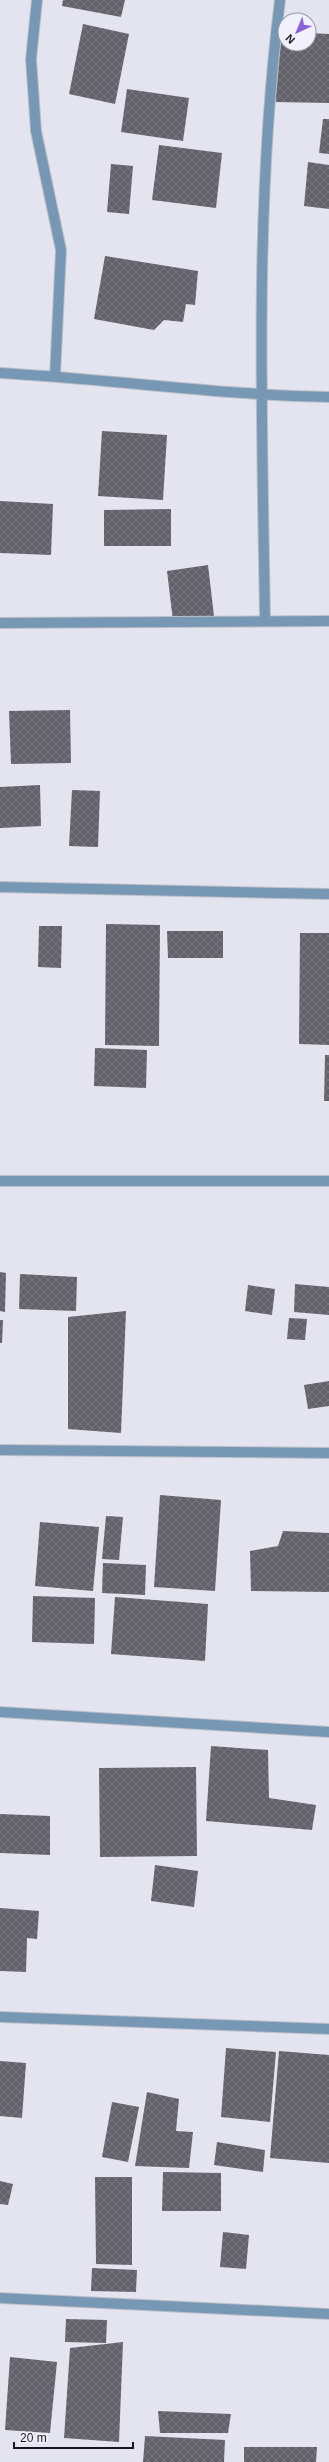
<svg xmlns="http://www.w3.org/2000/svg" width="329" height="2462" viewBox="0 0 329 2462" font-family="Arial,sans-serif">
  <defs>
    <pattern id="building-cross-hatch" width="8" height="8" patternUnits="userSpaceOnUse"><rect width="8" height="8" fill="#63626b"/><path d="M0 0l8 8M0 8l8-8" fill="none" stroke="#78787f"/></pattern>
  </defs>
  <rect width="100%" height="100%" fill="#e3e4ef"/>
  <path fill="url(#building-cross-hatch)" d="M 63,0 L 125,0 L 121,17 L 62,6 Z
    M 83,24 L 129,34 L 115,104 L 69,94 Z
    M 276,33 L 285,33 L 285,44 L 309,44 L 309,33 L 329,34 L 329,103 L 275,102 Z
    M 127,89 L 189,98 L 183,141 L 121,132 Z
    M 323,119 L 329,119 L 329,154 L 319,153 Z
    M 159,145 L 222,153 L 216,208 L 152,200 Z
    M 308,162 L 329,165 L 329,209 L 304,206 Z
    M 111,164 L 133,166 L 129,214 L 107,212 Z
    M 105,256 L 198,271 L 195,305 L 186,304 L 183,322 L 164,320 L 154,330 L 94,319 Z
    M 102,431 L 167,435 L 163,500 L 98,496 Z
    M 0,501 L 53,504 L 51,555 L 0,553 Z
    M 171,509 L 171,546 L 104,546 L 104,510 Z
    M 208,565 L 214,616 L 173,621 L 167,571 Z
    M 70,710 L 71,763 L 11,764 L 9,711 Z
    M 40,785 L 41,826 L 0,828 L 0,787 Z
    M 72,790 L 100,791 L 98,847 L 69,846 Z
    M 106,924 L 160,925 L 159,1046 L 105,1045 Z
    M 39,926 L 62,926 L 61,968 L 38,967 Z
    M 167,931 L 223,931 L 223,958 L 168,958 Z
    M 300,933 L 329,933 L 329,1045 L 299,1044 Z
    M 95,1048 L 147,1050 L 146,1088 L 94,1086 Z
    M 325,1055 L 329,1055 L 329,1101 L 324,1101 Z
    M 0,1272 L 6,1273 L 5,1312 L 0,1311 Z
    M 20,1274 L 77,1277 L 76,1311 L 19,1309 Z
    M 295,1284 L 329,1287 L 329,1315 L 294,1312 Z
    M 248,1285 L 275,1289 L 272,1315 L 245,1311 Z
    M 126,1311 L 121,1433 L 68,1429 L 68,1317 Z
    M 289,1318 L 307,1319 L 305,1340 L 287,1339 Z
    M 0,1320 L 3,1320 L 2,1343 L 0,1343 Z
    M 329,1381 L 329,1406 L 308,1409 L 304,1385 Z
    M 160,1495 L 221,1500 L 215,1591 L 154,1587 Z
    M 106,1516 L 123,1517 L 119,1560 L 102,1559 Z
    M 40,1522 L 99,1527 L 93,1591 L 35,1586 Z
    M 283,1531 L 329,1533 L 329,1592 L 251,1591 L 250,1551 L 278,1546 Z
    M 103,1563 L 146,1565 L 145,1595 L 102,1593 Z
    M 33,1596 L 95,1598 L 94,1644 L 32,1642 Z
    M 115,1597 L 208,1604 L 205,1661 L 111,1654 Z
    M 211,1746 L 268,1750 L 269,1798 L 316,1805 L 312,1830 L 206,1821 Z
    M 196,1767 L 197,1856 L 100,1857 L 99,1768 Z
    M 0,1814 L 50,1816 L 50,1855 L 0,1853 Z
    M 155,1865 L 198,1871 L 194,1907 L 151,1901 Z
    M 0,1908 L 39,1911 L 37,1939 L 27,1938 L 26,1972 L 0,1971 Z
    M 226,2048 L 276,2052 L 270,2122 L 221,2117 Z
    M 279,2051 L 329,2055 L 329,2163 L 270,2158 Z
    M 0,2061 L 26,2063 L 22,2118 L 0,2116 Z
    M 147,2092 L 179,2099 L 176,2131 L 193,2132 L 189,2168 L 135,2166 Z
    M 112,2102 L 139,2107 L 128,2162 L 102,2157 Z
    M 217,2142 L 265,2150 L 263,2172 L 214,2165 Z
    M 163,2172 L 221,2173 L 221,2211 L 162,2211 Z
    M 95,2177 L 132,2177 L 132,2265 L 96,2264 Z
    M 0,2181 L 13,2184 L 8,2205 L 0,2204 Z
    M 223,2232 L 249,2235 L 246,2269 L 220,2267 Z
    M 92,2268 L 137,2270 L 136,2292 L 91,2291 Z
    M 66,2319 L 107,2320 L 106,2343 L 65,2342 Z
    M 123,2342 L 119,2442 L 64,2438 L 70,2348 Z
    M 10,2357 L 57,2362 L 50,2433 L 5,2430 Z
    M 158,2411 L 231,2414 L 228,2433 L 160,2433 Z
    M 145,2436 L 225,2440 L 224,2462 L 143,2462 Z
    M 244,2447 L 317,2447 L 316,2462 L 244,2462 Z"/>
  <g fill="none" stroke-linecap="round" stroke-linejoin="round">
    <defs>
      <path id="street" d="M 37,0 L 31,59 L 36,131 L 61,250 L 55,376
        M 0,373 C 110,379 219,395 329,397
        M 265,621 C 262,414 254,206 280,0
        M 0,623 L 329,621
        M 0,887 L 329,894
        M 0,1181 L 329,1181
        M 0,1450 L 329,1453
        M 0,1712 L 329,1732
        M 0,2017 L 329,2029
        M 0,2298 L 329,2314"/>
    </defs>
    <use href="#street" stroke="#bebfc9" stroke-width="12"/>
    <use href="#street" stroke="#7798b5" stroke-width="10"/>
  </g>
  <g transform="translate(297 32) rotate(224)"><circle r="19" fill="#f0f1fc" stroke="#9999a2"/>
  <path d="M0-3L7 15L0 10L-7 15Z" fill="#8c60da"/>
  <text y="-6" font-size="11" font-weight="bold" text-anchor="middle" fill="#16161a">N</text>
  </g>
  <path d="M14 2442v6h119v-6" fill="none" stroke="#16161a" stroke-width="2"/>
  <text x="20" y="2442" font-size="12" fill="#16161a" stroke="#f0f1fc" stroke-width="3" paint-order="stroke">20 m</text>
</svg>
